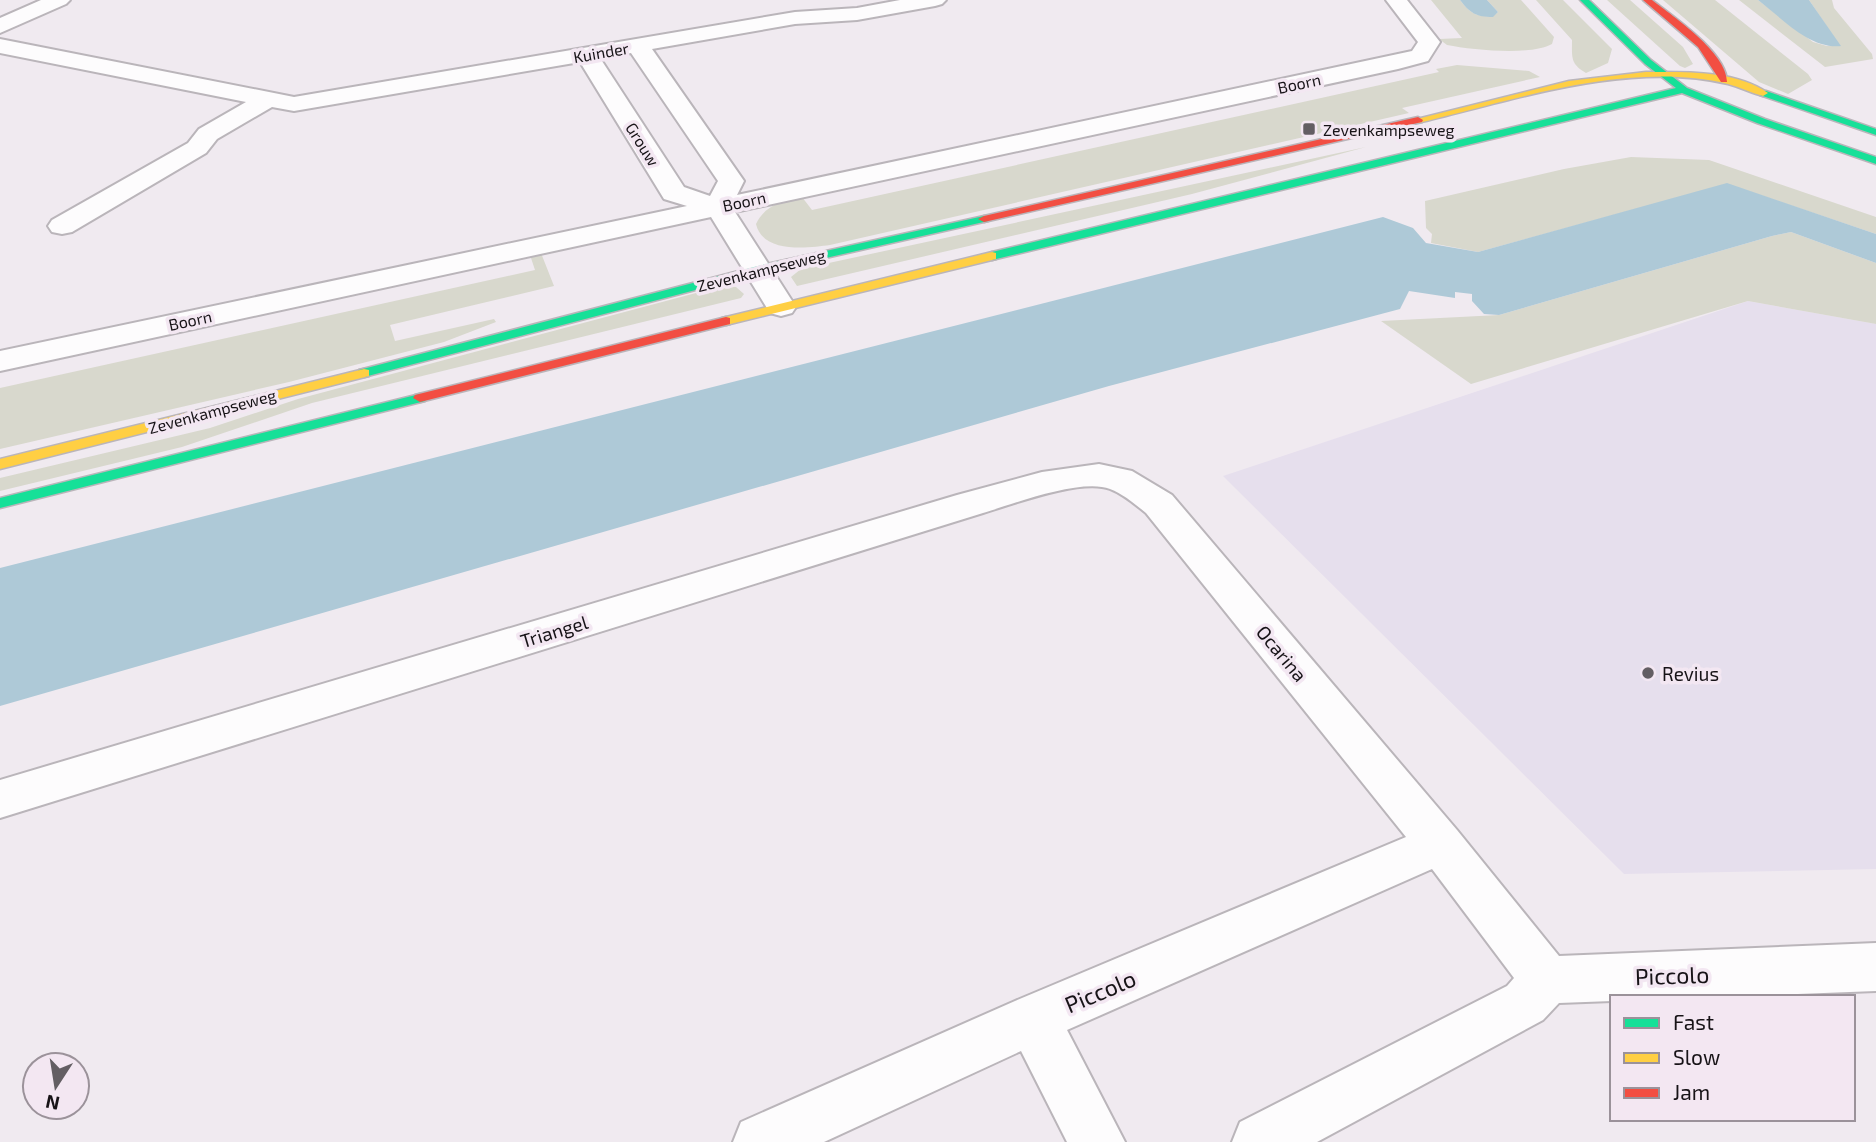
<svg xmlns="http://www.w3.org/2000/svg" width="1876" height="1142" viewBox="0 0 1876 1142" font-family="'Exo 2',sans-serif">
  <rect width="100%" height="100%" fill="#f0eaf0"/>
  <path fill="#e6dfed" d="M 1748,301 L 1876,324 L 1876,869 L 1624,874 L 1223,476 Z"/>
  <path fill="#d8d8cd" d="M 1431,0 L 1460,0 C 1470,13 1476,17 1493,16 L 1498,12 L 1487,0 L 1521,0 L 1554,37 L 1552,44 C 1530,56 1473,50 1447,45 L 1439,39 L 1462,38 Z
    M 1536,0 L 1563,0 L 1612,49 L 1608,63 L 1586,73 C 1570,64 1572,57 1572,40 Z
    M 1607,0 L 1630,0 L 1683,47 L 1693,64 L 1685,68 L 1680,66 Z
    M 1663,0 L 1715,0 L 1808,74 L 1812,80 L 1788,94 L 1759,82 Z
    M 1739,0 L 1758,0 L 1813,42 L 1827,46 L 1840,46 L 1809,0 L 1832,0 L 1834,8 L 1872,54 L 1873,59 L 1825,67 Z
    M 1457,65 L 1529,71 L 1540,77 L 1402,108 L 1409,113 L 830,245 C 808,248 763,254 756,224 C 766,204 781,202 802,197 L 812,210 L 1439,72 L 1436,69 Z
    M 1366,147 L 1192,194 L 797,286 L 791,277 L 801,269 Z
    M 1631,157 L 1709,160 L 1876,217 L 1876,234 L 1727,184 L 1478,252 L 1431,243 L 1432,234 L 1426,228 L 1425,201 L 1564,169 Z
    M 1791,232 L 1876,263 L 1876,324 L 1748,301 L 1471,384 L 1381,321 L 1499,315 L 1772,236 Z
    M 541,253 L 554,286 L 390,325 L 395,341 L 494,319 L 496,322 L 444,342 L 289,382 L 0,449 L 0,388 L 535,270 L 530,255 Z
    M 726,285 L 736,287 L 744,294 L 741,298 L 312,403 L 182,447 L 0,491 L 0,478 L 210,428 L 298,399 Z"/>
  <path fill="#aec9d7" d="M 1460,0 L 1487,0 L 1498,12 L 1493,17 C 1476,17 1470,13 1460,0 Z
    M 1758,0 L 1809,0 L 1841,46 C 1809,49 1782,18 1758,0 Z
    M 1727,183 L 1876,234 L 1876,263 L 1791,232 L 1772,236 L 1499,315 L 1484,314 L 1472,301 L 1472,294 L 1455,292 L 1455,298 L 1409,291 L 1400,309 L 1109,386 L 0,706 L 0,568 L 1383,217 L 1413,228 L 1426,243 L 1478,252 Z"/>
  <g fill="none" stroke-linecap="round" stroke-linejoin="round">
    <defs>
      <path id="street" d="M 41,0 L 70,0 L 66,4 L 0,33 L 0,18 Z
        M 900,0 L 946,0 L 942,4 L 935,6 L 857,20 L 795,24 L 652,49 L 744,181 L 737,195 L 1412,51 L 1418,42 L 1386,0 L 1407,0 L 1440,42 L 1428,61 L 1398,69 L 735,212 L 796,307 L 792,313 L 781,316 L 770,313 L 711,217 L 0,371 L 0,351 L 687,206 L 664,199 L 580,62 L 294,111 L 272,107 L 217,139 L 206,153 L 72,232 L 62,234 L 52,232 L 48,226 L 52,220 L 188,143 L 199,129 L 246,102 L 0,53 L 0,39 L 294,97 L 795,12 L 857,8 ZM 631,53 L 718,181 L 710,196 L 684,187 L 600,58 Z
        M 1099,464 L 1132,471 L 1172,495 L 1457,830 L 1559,956 L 1876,943 L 1876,991 L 1723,997 L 1612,997 L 1612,1001 L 1559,1003 L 1543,1020 L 1317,1142 L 1232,1142 L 1240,1122 L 1507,986 L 1514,978 L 1432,869 L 1067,1030 L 1125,1142 L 1067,1142 L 1021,1051 L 824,1142 L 733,1142 L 741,1122 L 1015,1001 L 1406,837 L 1146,513 C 1135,504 1123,494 1110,489 C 1081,478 1013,504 983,513 L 0,818 L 0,780 L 957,495 L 1042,472 Z"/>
      <path id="fast" d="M 1580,0 L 1589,0 L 1651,60 L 1687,88 L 1765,119 L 1876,157 L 1876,164 L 1757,123 L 1682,93 L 992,260 L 986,256 L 992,252 L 1676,88 L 1645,64 Z
        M 1760,91 L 1766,91 L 1876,129 L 1876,135 L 1760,95 Z
        M 984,216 L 988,217 L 988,221 L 760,273 L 364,377 L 357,373 L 359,370 L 758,266 Z
        M 420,394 L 427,398 L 425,401 L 0,508 L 0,498 Z"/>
      <path id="slow" d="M 1646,72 C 1685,72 1735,70 1768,93 L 1763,96 C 1751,93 1740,87 1728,84 C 1629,60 1514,100 1418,123 L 1413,120 L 1569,81 Z
        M 992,252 L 996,253 L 996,259 L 726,325 L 720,321 L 722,318 Z
        M 364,369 L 369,370 L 369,376 L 0,469 L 0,459 Z"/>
      <path id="jam" d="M 1643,0 L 1652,0 C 1674,17 1727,53 1727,82 L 1721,82 L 1698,47 Z
        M 1418,117 L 1423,120 L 1422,122 L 984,222 L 978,219 L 984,216 Z
        M 726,317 L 730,318 L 730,324 L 420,402 L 413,398 L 415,395 Z"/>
    </defs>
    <use href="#street" stroke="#bab5ba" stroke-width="4"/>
    <use href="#fast" stroke="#bab5ba" stroke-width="3"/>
    <use href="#slow" stroke="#bab5ba" stroke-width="3"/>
    <use href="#jam" stroke="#bab5ba" stroke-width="3"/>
    <use href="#street" fill="#fdfcfd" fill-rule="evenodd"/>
    <use href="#fast" fill="#16e098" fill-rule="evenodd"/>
    <use href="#slow" fill="#ffcf43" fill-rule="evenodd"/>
    <use href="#jam" fill="#f24e42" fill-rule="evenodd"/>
  </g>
  <g fill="#635e63" stroke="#f3e7f2" stroke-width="2.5">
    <rect x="1302" y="122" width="14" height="14" rx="3.5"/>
    <circle cx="1648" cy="673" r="7"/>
  </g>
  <g text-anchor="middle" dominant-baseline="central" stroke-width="7" stroke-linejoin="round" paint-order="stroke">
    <g font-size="16" fill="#171317" stroke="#f3e7f2">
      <text transform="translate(601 52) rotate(-10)">Kuinder</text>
      <text transform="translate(1299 83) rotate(-12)">Boorn</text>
      <text transform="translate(643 144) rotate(58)">Grouw</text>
      <text transform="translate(744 201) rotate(-12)">Boorn</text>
      <text transform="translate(761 270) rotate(-14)">Zevenkampseweg</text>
      <text transform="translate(190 320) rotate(-12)">Boorn</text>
      <text transform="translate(212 411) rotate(-15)">Zevenkampseweg</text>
    </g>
    <g font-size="16" fill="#171317" stroke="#f3e7f2" text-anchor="start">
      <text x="1323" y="129">Zevenkampseweg</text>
    </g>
    <g font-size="19" fill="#171317" stroke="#f3e7f2">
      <text transform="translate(554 631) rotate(-17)">Triangel</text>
      <text transform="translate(1282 653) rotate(50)">Ocarina</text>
    </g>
    <g font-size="19" fill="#171317" stroke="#f3e7f2" text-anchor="start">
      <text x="1662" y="673">Revius</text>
    </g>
    <g font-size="23" fill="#171317" stroke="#f3e7f2">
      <text transform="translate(1672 975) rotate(-2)">Piccolo</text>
      <text transform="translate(1100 991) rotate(-23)">Piccolo</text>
    </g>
  </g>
  <rect x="1610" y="995" width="245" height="126" fill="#f3e7f2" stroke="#9b929a" stroke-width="2"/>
  <rect x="1624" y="1018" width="35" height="10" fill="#16e098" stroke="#9b929a" stroke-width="2"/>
  <text x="1673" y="1030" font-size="21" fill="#171317">Fast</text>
  <rect x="1624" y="1053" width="35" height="10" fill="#ffcf43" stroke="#9b929a" stroke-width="2"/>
  <text x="1673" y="1065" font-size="21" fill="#171317">Slow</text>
  <rect x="1624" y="1088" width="35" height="10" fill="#f24e42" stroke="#9b929a" stroke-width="2"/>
  <text x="1673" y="1100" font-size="21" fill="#171317">Jam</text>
  <g transform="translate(56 1086) rotate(192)"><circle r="33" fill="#f3e7f2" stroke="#9b929a" stroke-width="2"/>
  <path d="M0-5L12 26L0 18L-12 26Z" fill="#635e63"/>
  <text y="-10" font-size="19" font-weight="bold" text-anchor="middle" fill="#171317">N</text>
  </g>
</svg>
